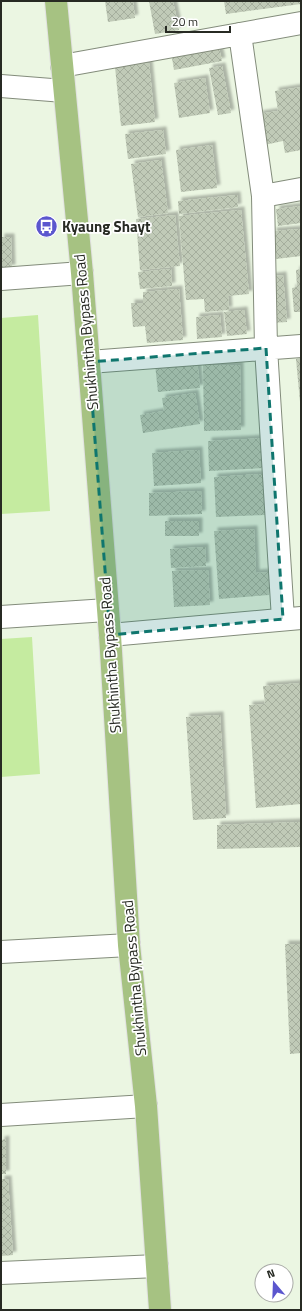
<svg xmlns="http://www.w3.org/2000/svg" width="302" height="1311" viewBox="0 0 302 1311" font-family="'Titillium Web',sans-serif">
  <defs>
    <pattern id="building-cross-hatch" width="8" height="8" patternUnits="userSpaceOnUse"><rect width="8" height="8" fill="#c0cab7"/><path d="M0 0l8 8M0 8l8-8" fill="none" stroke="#a5ae9d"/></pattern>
    <filter id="shadow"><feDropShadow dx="3.5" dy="-3.5" stdDeviation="1" flood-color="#0004"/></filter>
  </defs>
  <rect width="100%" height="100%" fill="#ebf6e2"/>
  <path fill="#c5eba0" d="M 38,315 L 50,511 L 1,514 L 1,318 Z
    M 32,637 L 40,774 L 1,777 L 1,639 Z"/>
  <path fill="url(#building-cross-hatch)" filter="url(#shadow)" d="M 105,1 L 133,1 L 135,18 L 108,22 Z
    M 149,1 L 173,1 L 179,30 L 155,34 Z
    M 224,1 L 301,1 L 301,4 L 226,14 Z
    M 219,48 L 222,61 L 174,70 L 172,58 Z
    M 149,63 L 155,122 L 121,126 L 115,67 Z
    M 222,66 L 231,113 L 218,115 L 209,68 Z
    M 205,78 L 210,113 L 179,118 L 174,83 Z
    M 301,87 L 301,150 L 285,153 L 283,141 L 264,145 L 259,114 L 278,111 L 275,91 Z
    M 163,130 L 166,154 L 128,159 L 125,134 Z
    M 212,145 L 217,188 L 181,192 L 176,150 Z
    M 161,160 L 168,213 L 138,217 L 131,164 Z
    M 237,195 L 238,207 L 179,214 L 178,201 Z
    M 301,206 L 301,223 L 278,226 L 276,209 Z
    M 241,210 L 249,294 L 228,296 L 229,310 L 205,312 L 204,299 L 186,300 L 179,216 Z
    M 175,215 L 180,266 L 140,270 L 136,219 Z
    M 301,229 L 301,256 L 276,259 L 273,231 Z
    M 1,237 L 11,237 L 12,268 L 1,269 Z
    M 171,269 L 172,286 L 140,289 L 138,272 Z
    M 301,269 L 301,312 L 294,312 L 292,288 L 297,287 L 296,270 Z
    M 283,275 L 287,322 L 271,323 L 267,277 Z
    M 179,289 L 183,340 L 147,343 L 145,326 L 133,327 L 131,303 L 143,303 L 143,292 Z
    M 244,310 L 247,334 L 227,336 L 224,312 Z
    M 220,315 L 222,337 L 197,339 L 196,317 Z
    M 301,358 L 301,402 L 300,402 L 296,359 Z
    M 197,359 L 200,388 L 158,392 L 155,364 Z
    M 203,365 L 240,365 L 241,430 L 204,431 Z
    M 195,393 L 200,424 L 143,433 L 140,415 L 164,411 L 162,398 Z
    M 264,438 L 265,468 L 209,471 L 208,441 Z
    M 199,450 L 201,483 L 154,486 L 152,453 Z
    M 263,474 L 265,515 L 216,517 L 214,477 Z
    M 201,491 L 202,514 L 149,516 L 149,493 Z
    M 165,521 L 199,521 L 199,536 L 165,536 Z
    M 254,529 L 256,573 L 268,572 L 269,595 L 219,599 L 214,531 Z
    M 205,547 L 206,566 L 171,568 L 170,549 Z
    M 208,570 L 210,605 L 174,607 L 172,571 Z
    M 301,683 L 301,804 L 256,808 L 249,705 L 265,704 L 263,686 Z
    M 220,715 L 226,818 L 193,820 L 186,717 Z
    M 301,822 L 301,847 L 217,849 L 217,825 Z
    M 285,944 L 301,944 L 301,1053 L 290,1054 Z
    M 6,1139 L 6,1174 L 1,1174 L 1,1140 Z
    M 1,1179 L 8,1179 L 13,1255 L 1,1256 Z"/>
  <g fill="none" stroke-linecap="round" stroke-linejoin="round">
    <defs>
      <path id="minor" d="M 240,34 L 263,196
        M 62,66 L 301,23
        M 1,86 L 64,91
        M 1,279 L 82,273
        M 89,362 L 301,346
        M 1,617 L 107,610
        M 283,619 L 266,348 L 263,196 L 301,189
        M 110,635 L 301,618
        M 1,952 L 129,945
        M 1,1115 L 146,1106
        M 1,1273 L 157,1266"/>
      <path id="major" d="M 56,1 L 82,273 L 110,635 L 129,945 L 146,1106 L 160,1310"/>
    </defs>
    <use href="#minor" stroke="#838c7b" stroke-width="24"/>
    <use href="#major" stroke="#e1e1e0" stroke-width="24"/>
    <use href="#minor" stroke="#fff" stroke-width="22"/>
    <use href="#major" stroke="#a6c282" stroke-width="22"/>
  </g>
  <path fill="#0f766e" fill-opacity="0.2" stroke="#0f766e" stroke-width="3" stroke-dasharray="8 5" stroke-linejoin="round" d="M 266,348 L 283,619 L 110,635 L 89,362 Z"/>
  <defs>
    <symbol id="bus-disc" viewBox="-11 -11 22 22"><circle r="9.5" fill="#5b56ce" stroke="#fff"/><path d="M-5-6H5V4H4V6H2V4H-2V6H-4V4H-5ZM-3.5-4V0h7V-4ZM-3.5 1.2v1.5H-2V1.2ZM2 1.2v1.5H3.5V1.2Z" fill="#fff"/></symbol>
  </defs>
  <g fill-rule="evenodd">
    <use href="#bus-disc" x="34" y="214" width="25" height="25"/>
  </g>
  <g text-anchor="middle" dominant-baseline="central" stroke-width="3.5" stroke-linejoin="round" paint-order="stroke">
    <g font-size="15" font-weight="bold" fill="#272a23" stroke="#fff" text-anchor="start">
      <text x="62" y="226">Kyaung Shayt</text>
    </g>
    <g font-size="15" fill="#272a23" stroke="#fff">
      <text transform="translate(86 332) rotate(-95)">Shukhintha Bypass Road</text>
      <text transform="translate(110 655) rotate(-94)">Shukhintha Bypass Road</text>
      <text transform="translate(134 978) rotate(-95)">Shukhintha Bypass Road</text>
    </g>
  </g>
  <rect width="302" height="1311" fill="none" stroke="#272a23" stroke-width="4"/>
  <g transform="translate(274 1283) rotate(341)"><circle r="19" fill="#ffffff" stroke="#a9aaa7"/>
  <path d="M0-3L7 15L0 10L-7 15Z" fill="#5b56ce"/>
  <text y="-6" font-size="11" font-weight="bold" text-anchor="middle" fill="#272a23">N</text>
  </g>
  <path d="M166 26v6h64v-6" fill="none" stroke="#272a23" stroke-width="2"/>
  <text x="172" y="26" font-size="12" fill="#272a23" stroke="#ffffff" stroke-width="3" paint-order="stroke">20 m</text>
</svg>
